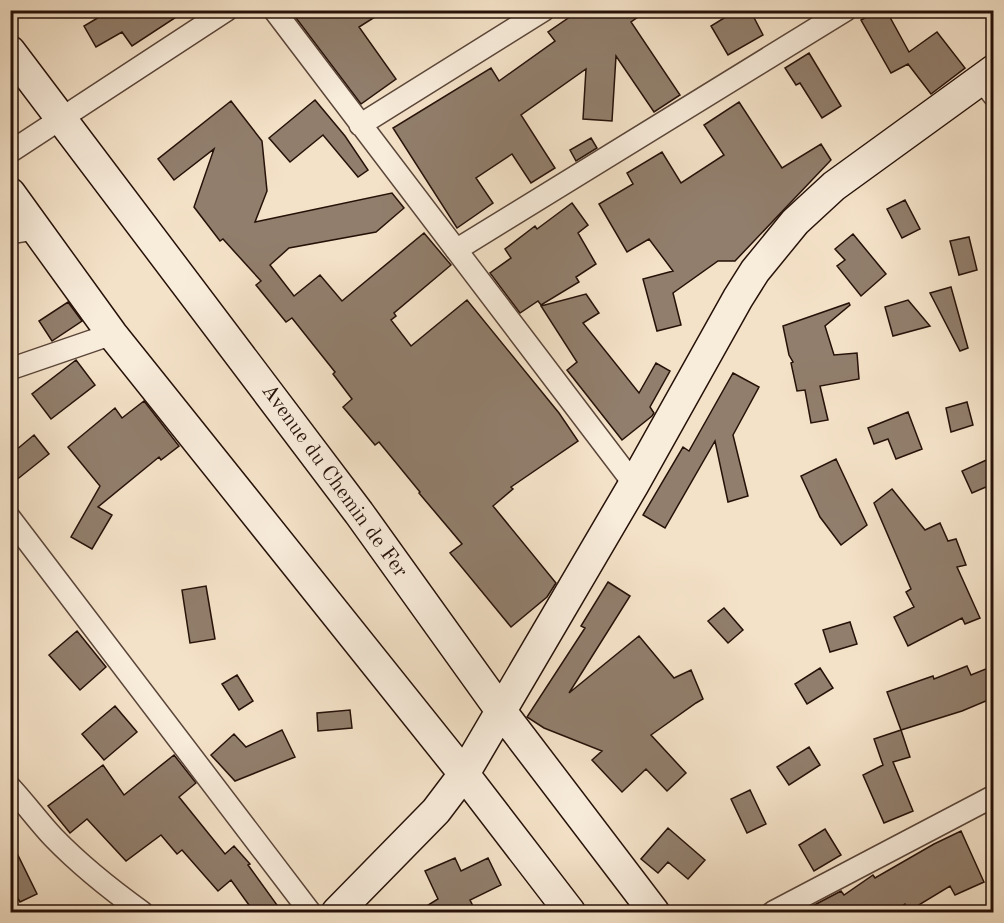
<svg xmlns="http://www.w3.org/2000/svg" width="1004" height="923" viewBox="0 0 1004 923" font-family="'Old Standard TT',serif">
  <rect width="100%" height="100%" fill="#f4e2c8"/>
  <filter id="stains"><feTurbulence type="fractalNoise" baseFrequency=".00333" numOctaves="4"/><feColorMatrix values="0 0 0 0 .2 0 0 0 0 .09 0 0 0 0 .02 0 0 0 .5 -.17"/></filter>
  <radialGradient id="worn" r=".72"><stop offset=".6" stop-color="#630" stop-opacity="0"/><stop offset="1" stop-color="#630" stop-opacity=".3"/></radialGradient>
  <path fill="#917e6c" stroke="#261109" stroke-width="1.5" d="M 111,10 L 187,10 L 132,46 L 122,32 L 96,47 L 84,26 Z
    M 290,10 L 386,10 L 359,27 L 396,79 L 361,104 Z
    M 580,10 L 648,10 L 631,22 L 680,95 L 654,112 L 616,56 L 612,121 L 583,119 L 586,69 L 521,115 L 555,168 L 531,183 L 512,154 L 476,178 L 493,203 L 457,228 L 393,128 L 491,68 L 499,81 L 555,41 L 548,32 Z
    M 737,10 L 750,10 L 763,35 L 728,55 L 711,26 Z
    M 879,10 L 886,10 L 909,52 L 937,32 L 965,68 L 931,94 L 908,64 L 891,73 L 861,20 Z
    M 809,53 L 841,106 L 822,118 L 800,83 L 796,85 L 785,68 Z
    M 315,100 L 345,136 L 368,170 L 358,177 L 323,135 L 290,162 L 269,138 Z
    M 231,101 L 262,141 L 267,191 L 255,222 L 392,193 L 404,208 L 376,232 L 289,248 L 270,265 L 294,296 L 320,275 L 342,301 L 424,233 L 451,265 L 394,313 L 396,316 L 391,320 L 411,346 L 467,300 L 559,413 L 578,441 L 511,487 L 513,489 L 493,506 L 556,583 L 547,597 L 511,627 L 450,553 L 462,544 L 419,493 L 420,492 L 379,442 L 375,445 L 343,407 L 352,399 L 333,374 L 335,372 L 292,318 L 286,322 L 256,285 L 261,281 L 223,239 L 220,241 L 194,207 L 214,149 L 174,180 L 158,159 Z
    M 739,102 L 782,168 L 821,144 L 831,160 L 735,261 L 718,261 L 673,293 L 681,325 L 657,331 L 643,279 L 673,271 L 649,239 L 627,252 L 599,204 L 633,184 L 627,173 L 662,152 L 681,183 L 724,155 L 704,125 Z
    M 591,138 L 597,148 L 576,161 L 570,150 Z
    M 905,200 L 920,229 L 902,238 L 887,209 Z
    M 572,203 L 588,225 L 578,233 L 596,264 L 576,277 L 579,282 L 541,305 L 538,301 L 520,313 L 490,273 L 511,258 L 505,249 L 535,226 L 537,229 Z
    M 853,234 L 886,274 L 861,296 L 837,266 L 845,260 L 835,249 Z
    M 969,237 L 977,270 L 959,275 L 950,241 Z
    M 951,287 L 968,348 L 960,351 L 930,293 Z
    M 586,294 L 599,313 L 583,323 L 639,393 L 656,363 L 670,371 L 650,407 L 654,413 L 652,416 L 622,440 L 567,370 L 577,362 L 541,306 Z
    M 908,300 L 930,326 L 893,336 L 885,307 Z
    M 68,302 L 82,321 L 52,341 L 39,321 Z
    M 849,303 L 850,305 L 825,326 L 834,355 L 857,353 L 859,379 L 820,386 L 828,420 L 811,423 L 805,390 L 797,391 L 791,363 L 793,362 L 789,355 L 783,326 Z
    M 76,360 L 95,385 L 51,419 L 32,394 Z
    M 733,373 L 759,387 L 733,435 L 748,496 L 728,502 L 715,441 L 665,528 L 643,515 L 683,447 L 689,451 Z
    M 144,401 L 179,446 L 161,460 L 159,457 L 98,507 L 112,515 L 92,549 L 71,537 L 100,486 L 68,447 L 115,408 L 122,418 Z
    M 967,402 L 973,425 L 951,432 L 946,408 Z
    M 908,412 L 922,449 L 896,459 L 888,439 L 874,444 L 868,428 Z
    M 34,435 L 49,454 L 10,485 L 10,455 Z
    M 993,457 L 993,484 L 972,493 L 962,471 Z
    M 836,459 L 867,525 L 841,545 L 820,517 L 801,476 Z
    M 892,489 L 925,530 L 940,523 L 948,541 L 956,539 L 966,565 L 957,567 L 980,618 L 965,624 L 962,618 L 908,646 L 894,617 L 914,607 L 906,592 L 911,589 L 874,503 Z
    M 608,582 L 630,596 L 569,693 L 639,636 L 674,678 L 691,670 L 703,699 L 696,703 L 651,735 L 686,773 L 667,791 L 646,769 L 622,792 L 592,760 L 602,751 L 544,728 L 527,717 L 585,628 L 581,626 Z
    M 206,586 L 215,639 L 190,643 L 182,590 Z
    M 724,608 L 743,630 L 728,643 L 708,621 Z
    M 850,622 L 857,644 L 830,652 L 823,630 Z
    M 77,631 L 106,667 L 80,690 L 49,655 Z
    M 967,666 L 971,675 L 993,666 L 993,698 L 962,711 L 901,730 L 887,692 L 933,676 L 934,679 Z
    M 820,668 L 833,688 L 807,704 L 795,684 Z
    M 237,675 L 253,701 L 239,710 L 222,684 Z
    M 115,706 L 137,732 L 104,760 L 82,734 Z
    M 350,710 L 352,728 L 318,731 L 317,713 Z
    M 282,730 L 295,757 L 235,781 L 211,755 L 234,734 L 246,747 Z
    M 901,730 L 910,757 L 893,762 L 913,811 L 884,823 L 863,775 L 883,765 L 874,739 Z
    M 809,747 L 820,765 L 789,785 L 777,767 Z
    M 174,755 L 196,783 L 179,797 L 225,854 L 234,846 L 250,864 L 248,865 L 282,912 L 254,912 L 231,880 L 218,891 L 182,850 L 177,854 L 161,835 L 126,861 L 87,819 L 70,833 L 48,806 L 103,765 L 124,795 Z
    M 750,790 L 766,824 L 747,833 L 731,799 Z
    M 668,828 L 705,860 L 688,879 L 668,862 L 658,873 L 641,859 Z
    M 825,829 L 841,855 L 814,871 L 799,845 Z
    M 961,831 L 984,882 L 955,895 L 950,886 L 909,911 L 905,904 L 893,912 L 801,912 L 841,891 L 844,895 L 873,875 L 875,878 L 934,844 Z
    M 10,839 L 37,894 L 20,902 L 10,885 Z
    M 455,858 L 461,871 L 488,858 L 501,885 L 470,900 L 476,912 L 417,912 L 438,899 L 425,871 Z"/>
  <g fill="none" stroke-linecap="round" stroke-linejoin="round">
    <defs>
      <path id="street" d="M 274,10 L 634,484
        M 981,79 L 994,96
        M 360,125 L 544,10
        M 10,152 L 227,10
        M 10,233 L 35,229
        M 456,250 L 846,10
        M 10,369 L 112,334
        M 10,518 L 310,912
        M 10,787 C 25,803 38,821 53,837 C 80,865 110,889 142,912
        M 773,912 L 994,796"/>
      <path id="secondary" d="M 10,51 L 359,513 L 501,711 L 654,912
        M 10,193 L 112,334 L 464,774 L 570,912
        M 337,912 L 436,811 L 464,774 L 634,484 L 738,298 L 755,271 L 795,222 L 834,186 L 994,70"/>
    </defs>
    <use href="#street" stroke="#5a4539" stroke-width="24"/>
    <use href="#secondary" stroke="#261109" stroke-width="33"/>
    <use href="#street" stroke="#f8ecdb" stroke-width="21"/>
    <use href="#secondary" stroke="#f8ecdb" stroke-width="30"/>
  </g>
  <g text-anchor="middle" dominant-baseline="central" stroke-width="6" stroke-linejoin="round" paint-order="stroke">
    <g font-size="21" fill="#261109" stroke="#f8ecdb">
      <text transform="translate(334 481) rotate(54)">Avenue du Chemin de Fer</text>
    </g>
  </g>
  <rect width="1004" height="923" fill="none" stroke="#f4e2c8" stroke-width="36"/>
  <rect x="12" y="12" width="980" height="899" fill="none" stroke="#261109" stroke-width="3"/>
  <rect x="18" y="18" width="968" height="887" fill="none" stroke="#261109" stroke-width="1.5"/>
  <rect width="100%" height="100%" filter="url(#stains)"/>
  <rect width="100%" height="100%" fill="url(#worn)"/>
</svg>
